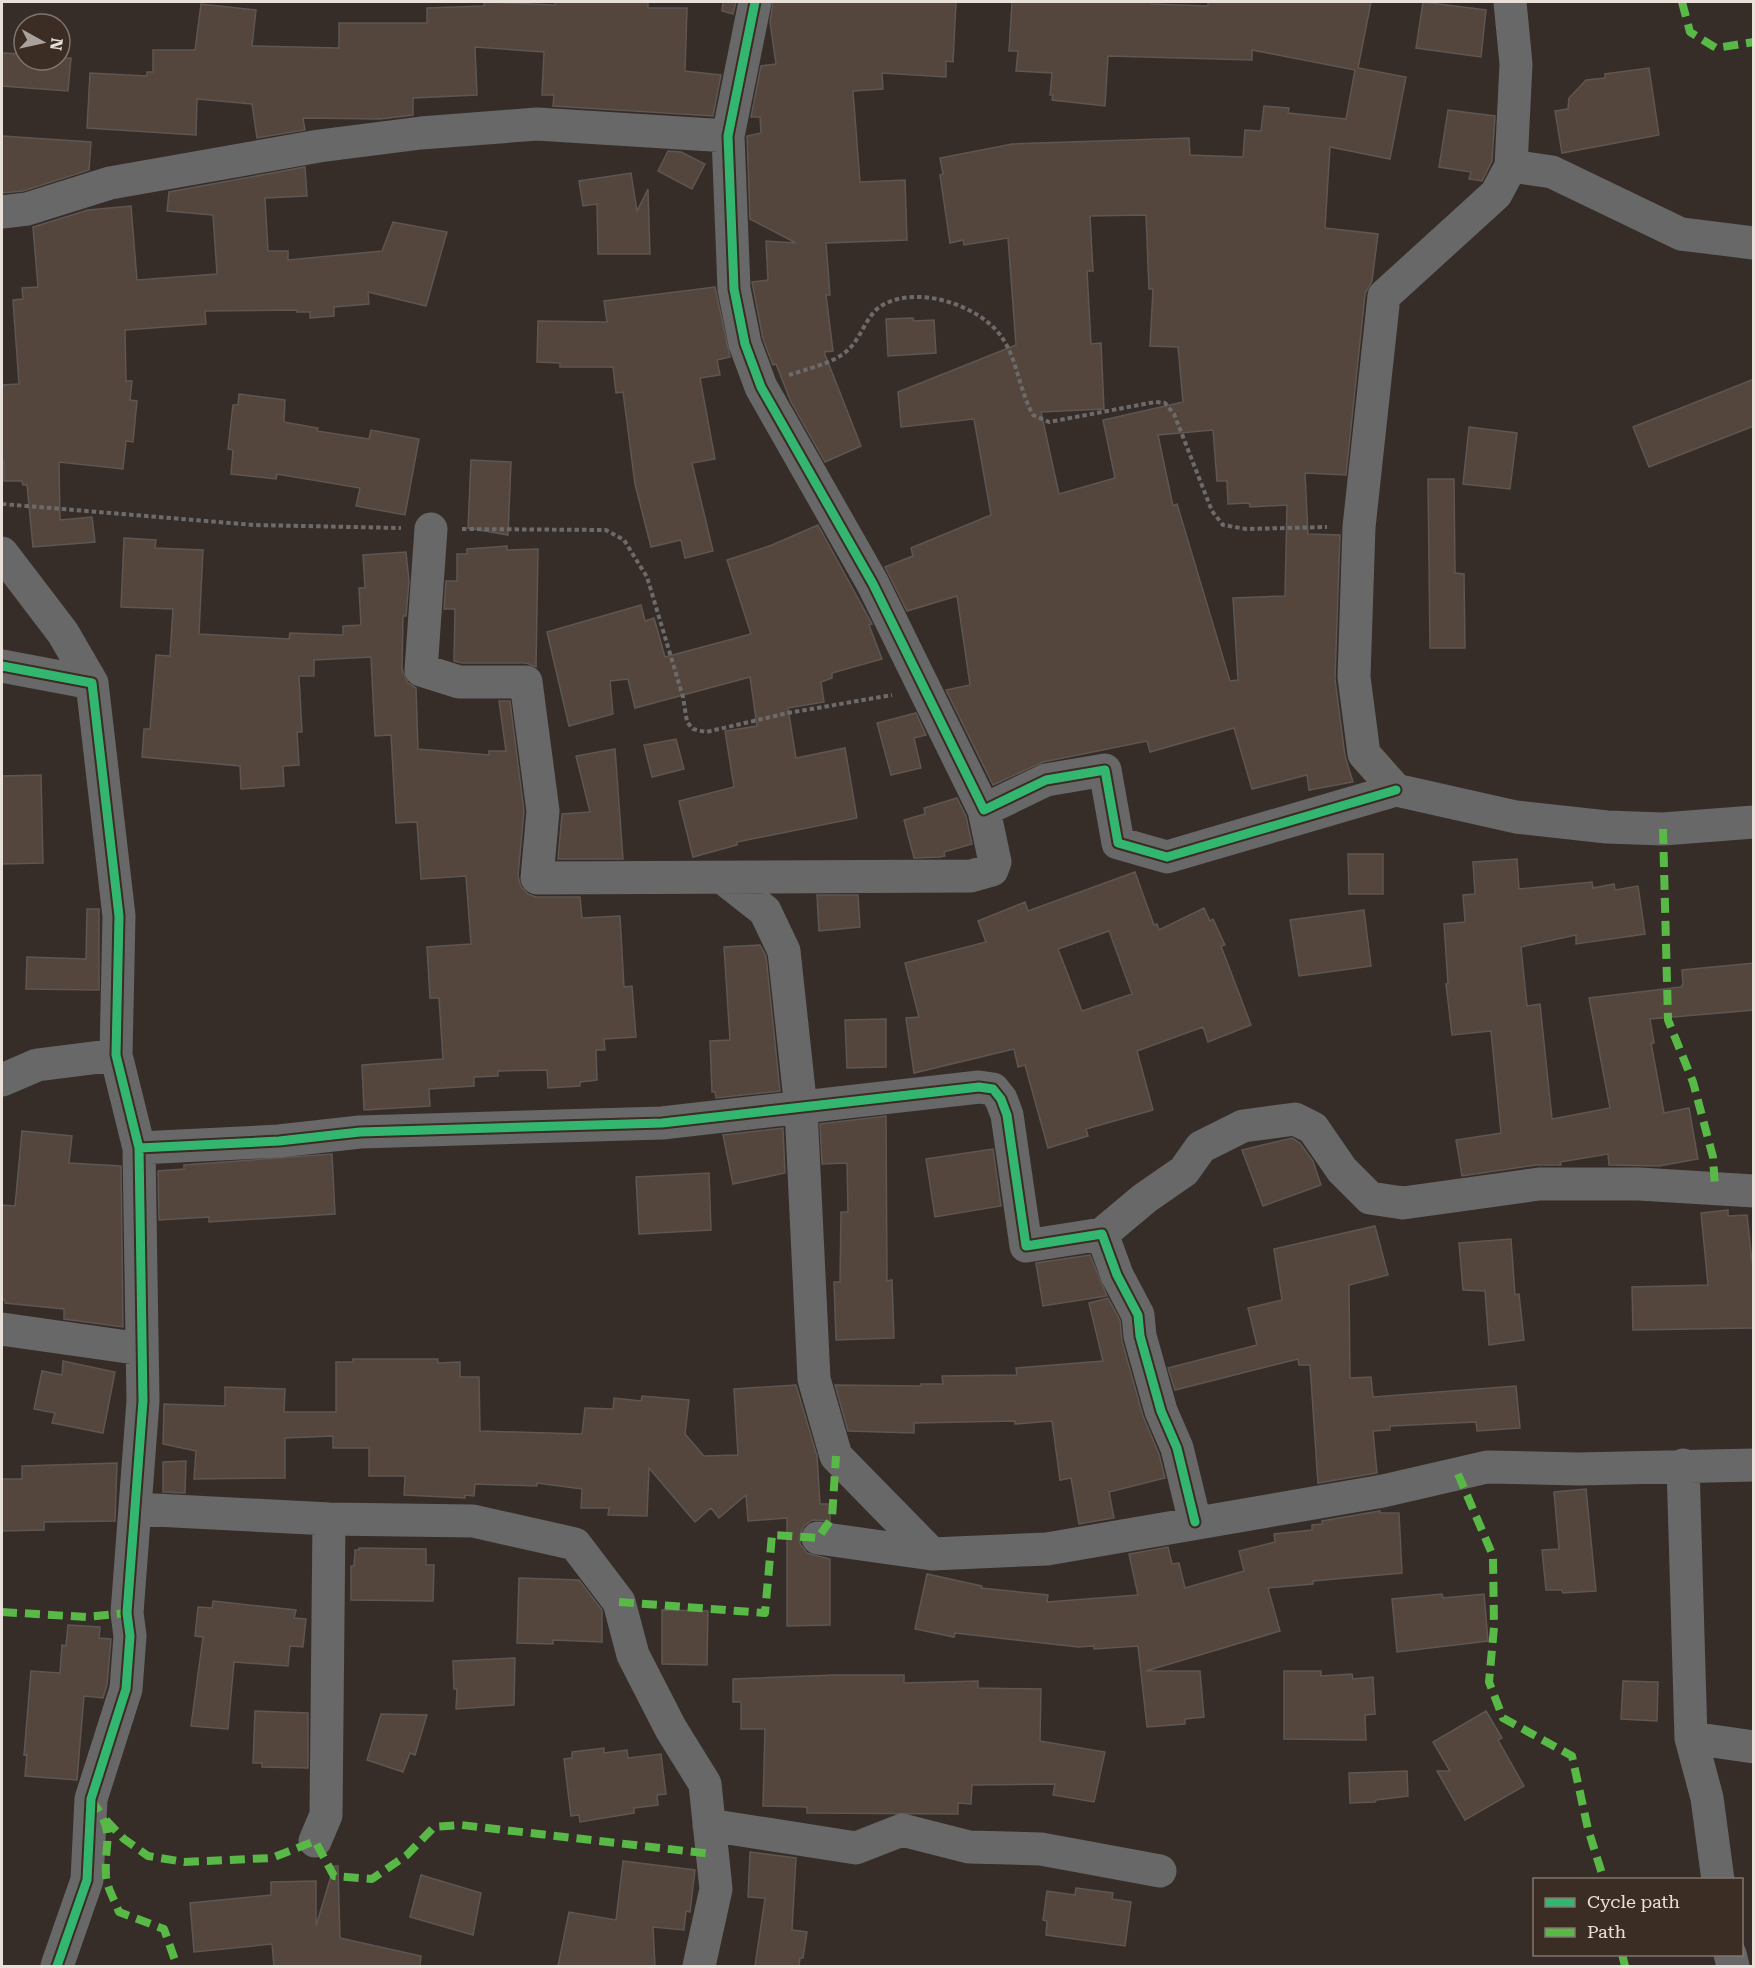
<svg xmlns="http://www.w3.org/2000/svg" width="1755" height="1968" viewBox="0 0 1755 1968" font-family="'Roboto Serif',serif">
  <rect width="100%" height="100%" fill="#362d29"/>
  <path fill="#54463d" stroke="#5e5652" stroke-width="1.5" fill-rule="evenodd" d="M 484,2 L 555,5 L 555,2 L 648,2 L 648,8 L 687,8 L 685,71 L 721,75 L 713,116 L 553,106 L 554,95 L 542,95 L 544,52 L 475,47 L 477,95 L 413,98 L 413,115 L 380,119 L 303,118 L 305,130 L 257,138 L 252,104 L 197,99 L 196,135 L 87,128 L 90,73 L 147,76 L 147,72 L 153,72 L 153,50 L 195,50 L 201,4 L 256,10 L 252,46 L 339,48 L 339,23 L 427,23 L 427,8 L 484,6 Z
    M 723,2 L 736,2 L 733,14 L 722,11 Z
    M 773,2 L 956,2 L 953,62 L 946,61 L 946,77 L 882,73 L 883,89 L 853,91 L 860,182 L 905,180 L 907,240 L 826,243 L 830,295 L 826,295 L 833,351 L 824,352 L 861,446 L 825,462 L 791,402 L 776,364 L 773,365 L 763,339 L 753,287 L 752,282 L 768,280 L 766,241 L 796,243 L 750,219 L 747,136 L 761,133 L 760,117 L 751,117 L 761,66 L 776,64 L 770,22 Z
    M 1012,2 L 1152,2 L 1152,4 L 1208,6 L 1208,2 L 1371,2 L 1358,68 L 1406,77 L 1390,159 L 1330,147 L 1325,228 L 1378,234 L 1372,281 L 1365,294 L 1346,475 L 1305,473 L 1308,534 L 1340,535 L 1335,679 L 1345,756 L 1353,782 L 1309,790 L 1307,775 L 1252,789 L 1234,728 L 1150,752 L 1147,741 L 1043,762 L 993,785 L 946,690 L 970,685 L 957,596 L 907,611 L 885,567 L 913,556 L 911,548 L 991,515 L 974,419 L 901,427 L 898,392 L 1016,345 L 1008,238 L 964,245 L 963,240 L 950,243 L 940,175 L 943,174 L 940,158 L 1012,144 L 1189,138 L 1190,155 L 1243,157 L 1245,130 L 1261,131 L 1264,106 L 1289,108 L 1288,113 L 1346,119 L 1355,70 L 1252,50 L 1252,60 L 1108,56 L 1105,106 L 1052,100 L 1053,95 L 1050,95 L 1052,73 L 1016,71 L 1018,51 L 1009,51 ZM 1146,215 L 1149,289 L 1153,289 L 1150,346 L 1178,347 L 1183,402 L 1103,420 L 1115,478 L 1059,494 L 1041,412 L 1104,409 L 1101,343 L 1091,344 L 1087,271 L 1093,271 L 1090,216 ZM 1213,430 L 1217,481 L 1227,481 L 1228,504 L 1249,503 L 1250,507 L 1287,505 L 1285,596 L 1233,598 L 1238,680 L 1230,681 L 1177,504 L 1173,506 L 1158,435 Z
    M 1423,2 L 1486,10 L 1481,57 L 1416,48 Z
    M 2,53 L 24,54 L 24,60 L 71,58 L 68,91 L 2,86 Z
    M 1649,68 L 1659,135 L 1562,153 L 1555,111 L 1568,109 L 1569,98 L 1586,80 L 1605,78 L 1605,74 Z
    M 1448,110 L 1495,116 L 1492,161 L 1482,181 L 1469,179 L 1471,172 L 1439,167 Z
    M 2,136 L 91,142 L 89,170 L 23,191 L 2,193 Z
    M 668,151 L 681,152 L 705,164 L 692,189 L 658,171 Z
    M 305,167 L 307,196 L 265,198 L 268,251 L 288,251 L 288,260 L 382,251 L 393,222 L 447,232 L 426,306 L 368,292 L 369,304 L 334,307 L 334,316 L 310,318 L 310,312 L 297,312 L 297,310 L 205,311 L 206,324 L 125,330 L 126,381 L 132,381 L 130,400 L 137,401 L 133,442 L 126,441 L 123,469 L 59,462 L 60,520 L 92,517 L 95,542 L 33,547 L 27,485 L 23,485 L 22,481 L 4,481 L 4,462 L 2,462 L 2,385 L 19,384 L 13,300 L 23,299 L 22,288 L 38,287 L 33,227 L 88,210 L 131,206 L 137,280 L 217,274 L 213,215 L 167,211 L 169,192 Z
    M 631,173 L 637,211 L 648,189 L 650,254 L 598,254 L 597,204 L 583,206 L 579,181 Z
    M 715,287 L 730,357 L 717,360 L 720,375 L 700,378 L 715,459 L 692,463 L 713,551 L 685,558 L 681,540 L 651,547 L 635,484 L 623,392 L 616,393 L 613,367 L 560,367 L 560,363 L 537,362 L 538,321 L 607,322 L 604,301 Z
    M 913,318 L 914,321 L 934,320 L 936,353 L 888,356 L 886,319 Z
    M 1754,379 L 1754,426 L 1649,467 L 1633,427 Z
    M 239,394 L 285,400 L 284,422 L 318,428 L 317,431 L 369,439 L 371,430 L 419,439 L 405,515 L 356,506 L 360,488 L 277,474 L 276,479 L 231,474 L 233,450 L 228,449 L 233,405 L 238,405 Z
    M 1469,427 L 1517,433 L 1510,489 L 1463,484 Z
    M 471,460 L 511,462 L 508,535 L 468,528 Z
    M 1428,479 L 1454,479 L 1455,573 L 1464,574 L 1465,648 L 1430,648 Z
    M 818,525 L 872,624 L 869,625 L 882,659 L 832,673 L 832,678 L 821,682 L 824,702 L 788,708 L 796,758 L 845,748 L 857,818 L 737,842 L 737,845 L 693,857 L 679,801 L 734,787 L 725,731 L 757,726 L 750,677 L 635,708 L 628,679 L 610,681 L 613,714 L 569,726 L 547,632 L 641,605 L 645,621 L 654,618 L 665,657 L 751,634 L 727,560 L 772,545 Z
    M 124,538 L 156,540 L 155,548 L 203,550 L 199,634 L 289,639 L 290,633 L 343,635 L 343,626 L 361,625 L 359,588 L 365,588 L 363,555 L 406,552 L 409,581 L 406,616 L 403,616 L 402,669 L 408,683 L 416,688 L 418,749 L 489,755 L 489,751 L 506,751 L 499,701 L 510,701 L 524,811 L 518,876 L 521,887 L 528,894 L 536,897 L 580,897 L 582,918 L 620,916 L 624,987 L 632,986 L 636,1037 L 604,1039 L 605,1050 L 596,1050 L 597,1080 L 580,1082 L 580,1086 L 548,1088 L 547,1070 L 498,1071 L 498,1076 L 474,1077 L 474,1086 L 429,1089 L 430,1106 L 364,1110 L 362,1065 L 443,1059 L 439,998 L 430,998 L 427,947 L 471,944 L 466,876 L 421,879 L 417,822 L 396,823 L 391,735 L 375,736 L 371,657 L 314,660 L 314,676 L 299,676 L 302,732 L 297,732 L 299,765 L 283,766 L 284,786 L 241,789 L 240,766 L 142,757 L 144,729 L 150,729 L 156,655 L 170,656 L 173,609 L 121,607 Z
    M 507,546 L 507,550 L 538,549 L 536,667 L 526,663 L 462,663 L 454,661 L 455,609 L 444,609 L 446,581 L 457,581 L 457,554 L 467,554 L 467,549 Z
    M 916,713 L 926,735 L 914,738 L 921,768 L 891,775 L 877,723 Z
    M 676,739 L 684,769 L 652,777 L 644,745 Z
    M 615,749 L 623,859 L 558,859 L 562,814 L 590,812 L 576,756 Z
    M 41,775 L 43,863 L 2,864 L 2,776 Z
    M 957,798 L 966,816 L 972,844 L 944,852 L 945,856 L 940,857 L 914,858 L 904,820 L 925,814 L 924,808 Z
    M 1348,854 L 1383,854 L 1383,894 L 1349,894 Z
    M 1517,859 L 1519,889 L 1592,882 L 1593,888 L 1614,884 L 1615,890 L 1638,886 L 1645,934 L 1576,944 L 1576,935 L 1521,947 L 1527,1006 L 1540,1004 L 1552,1119 L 1610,1108 L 1589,998 L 1681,987 L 1683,984 L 1682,970 L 1754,963 L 1754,1010 L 1650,1019 L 1654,1043 L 1651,1043 L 1664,1113 L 1689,1108 L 1698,1159 L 1659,1166 L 1609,1165 L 1608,1154 L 1560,1162 L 1561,1165 L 1536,1165 L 1462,1176 L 1456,1140 L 1501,1133 L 1491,1031 L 1452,1035 L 1446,984 L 1448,984 L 1444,924 L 1465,922 L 1463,895 L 1475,894 L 1473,862 Z
    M 1135,872 L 1154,925 L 1157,924 L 1159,930 L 1204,908 L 1210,921 L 1213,919 L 1225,945 L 1221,946 L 1251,1025 L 1208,1042 L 1203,1027 L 1137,1051 L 1153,1110 L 1086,1129 L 1088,1136 L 1048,1148 L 1025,1065 L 1018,1067 L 1014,1049 L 914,1073 L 906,1018 L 919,1017 L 905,963 L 986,942 L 978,921 L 1025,902 L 1028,911 ZM 1109,931 L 1132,994 L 1082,1011 L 1058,949 Z
    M 817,895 L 858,895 L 860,927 L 819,931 Z
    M 87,909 L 99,909 L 99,990 L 26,989 L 27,957 L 86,959 Z
    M 1364,910 L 1371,966 L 1299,976 L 1290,920 Z
    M 760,945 L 766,956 L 780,1091 L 716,1098 L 715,1092 L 712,1092 L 710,1041 L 730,1040 L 724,947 Z
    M 886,1019 L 886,1067 L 847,1068 L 845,1020 Z
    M 886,1116 L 887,1281 L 892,1280 L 894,1338 L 836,1340 L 834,1282 L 840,1282 L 841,1212 L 848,1212 L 847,1163 L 822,1164 L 820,1124 Z
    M 783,1128 L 785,1173 L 733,1184 L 723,1135 Z
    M 22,1131 L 72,1136 L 69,1163 L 121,1166 L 123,1327 L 64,1319 L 64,1309 L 5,1303 L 5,1300 L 2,1300 L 2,1205 L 15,1206 Z
    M 1292,1138 L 1300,1143 L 1313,1161 L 1321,1185 L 1263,1206 L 1242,1150 Z
    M 993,1149 L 1001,1206 L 935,1217 L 926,1159 Z
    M 332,1154 L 335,1214 L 209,1222 L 209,1217 L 159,1220 L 158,1171 L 184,1169 L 184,1165 Z
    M 709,1173 L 711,1230 L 639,1234 L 636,1177 Z
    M 1728,1210 L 1728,1216 L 1747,1215 L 1754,1280 L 1754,1328 L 1633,1330 L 1632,1287 L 1708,1285 L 1701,1213 Z
    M 1375,1226 L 1388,1275 L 1349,1285 L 1350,1378 L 1371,1377 L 1373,1397 L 1516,1386 L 1520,1428 L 1477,1431 L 1476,1422 L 1390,1426 L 1390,1430 L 1373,1431 L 1377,1473 L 1318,1483 L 1310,1365 L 1299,1365 L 1298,1359 L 1175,1390 L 1168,1368 L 1257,1345 L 1248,1308 L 1282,1300 L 1274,1249 Z
    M 1511,1239 L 1515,1295 L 1519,1294 L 1524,1340 L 1489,1345 L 1485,1291 L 1463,1290 L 1459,1243 Z
    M 1090,1255 L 1107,1296 L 1043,1306 L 1036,1263 Z
    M 1108,1298 L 1120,1320 L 1122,1341 L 1143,1416 L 1159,1454 L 1165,1478 L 1109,1492 L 1114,1518 L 1079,1524 L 1071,1478 L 1060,1480 L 1052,1421 L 1015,1424 L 1015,1421 L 914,1423 L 914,1433 L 848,1431 L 835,1385 L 921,1386 L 921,1384 L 943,1384 L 942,1376 L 1017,1375 L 1016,1368 L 1103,1361 L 1089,1303 Z
    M 353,1359 L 438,1359 L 438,1363 L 460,1362 L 460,1377 L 479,1377 L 480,1431 L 582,1434 L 585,1408 L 613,1409 L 614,1398 L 641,1401 L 642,1396 L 689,1400 L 685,1434 L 704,1456 L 738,1455 L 734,1389 L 796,1385 L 817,1456 L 820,1504 L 830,1504 L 830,1521 L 812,1520 L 804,1526 L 800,1535 L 800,1544 L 807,1553 L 830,1559 L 830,1625 L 787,1626 L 787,1518 L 748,1521 L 746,1495 L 719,1518 L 711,1508 L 695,1522 L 649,1468 L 647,1516 L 608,1515 L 609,1508 L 581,1508 L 582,1489 L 537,1483 L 537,1486 L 475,1484 L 474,1496 L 465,1495 L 465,1498 L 404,1495 L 405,1476 L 369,1476 L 369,1448 L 333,1448 L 333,1436 L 285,1438 L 285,1478 L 194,1479 L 196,1451 L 163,1444 L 164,1404 L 225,1406 L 225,1387 L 285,1389 L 284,1412 L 336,1412 L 336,1362 L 353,1362 Z
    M 63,1361 L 115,1372 L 103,1433 L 52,1423 L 55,1413 L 34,1409 L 42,1371 L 62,1375 Z
    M 186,1461 L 185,1493 L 163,1492 L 163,1462 Z
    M 117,1463 L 115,1521 L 44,1522 L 44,1530 L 2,1531 L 2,1479 L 22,1479 L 22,1466 Z
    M 1586,1489 L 1596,1591 L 1563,1593 L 1562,1590 L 1546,1590 L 1542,1550 L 1559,1549 L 1554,1492 Z
    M 1380,1511 L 1380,1513 L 1399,1513 L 1402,1573 L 1313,1581 L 1313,1584 L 1268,1588 L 1280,1631 L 1146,1671 L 1200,1671 L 1204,1717 L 1185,1719 L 1185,1724 L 1147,1727 L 1138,1646 L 1094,1649 L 1094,1646 L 1078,1647 L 955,1633 L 954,1637 L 915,1629 L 927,1574 L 982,1586 L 981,1588 L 1048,1595 L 1047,1602 L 1138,1595 L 1129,1554 L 1168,1547 L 1172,1564 L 1179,1563 L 1185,1588 L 1244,1571 L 1239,1551 L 1275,1542 L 1274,1534 L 1312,1530 L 1312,1525 L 1322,1524 L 1322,1521 Z
    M 359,1548 L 426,1549 L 426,1565 L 434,1565 L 433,1601 L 351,1600 L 351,1566 L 354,1566 L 355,1550 L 359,1550 Z
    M 519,1578 L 579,1580 L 602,1610 L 602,1642 L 553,1640 L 553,1644 L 517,1643 Z
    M 1442,1594 L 1443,1598 L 1484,1594 L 1488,1641 L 1397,1652 L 1392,1599 Z
    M 213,1601 L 296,1610 L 294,1618 L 306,1619 L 303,1647 L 290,1646 L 288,1666 L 234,1662 L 228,1729 L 191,1726 L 203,1637 L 195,1636 L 198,1607 L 212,1608 Z
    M 662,1610 L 708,1611 L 707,1665 L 662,1664 Z
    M 68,1625 L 100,1627 L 99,1638 L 111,1639 L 107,1685 L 103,1698 L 84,1696 L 77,1780 L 25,1776 L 27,1754 L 24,1755 L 31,1671 L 60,1673 L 62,1645 L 66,1646 Z
    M 515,1658 L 514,1705 L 456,1709 L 457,1689 L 454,1689 L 453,1661 Z
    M 1284,1671 L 1321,1671 L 1321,1676 L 1352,1674 L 1353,1679 L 1373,1677 L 1375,1714 L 1365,1715 L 1366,1740 L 1284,1739 Z
    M 834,1675 L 904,1675 L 904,1683 L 978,1681 L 978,1688 L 1041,1689 L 1040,1741 L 1105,1752 L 1094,1802 L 1053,1795 L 1055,1784 L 972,1785 L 971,1804 L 958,1803 L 958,1814 L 807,1813 L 807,1807 L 763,1806 L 765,1729 L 741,1729 L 741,1702 L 733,1702 L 733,1679 Z
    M 1623,1681 L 1658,1682 L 1657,1721 L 1621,1719 Z
    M 255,1711 L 308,1713 L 308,1768 L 262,1767 L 262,1763 L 253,1763 Z
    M 1486,1711 L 1502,1738 L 1498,1740 L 1524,1786 L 1465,1820 L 1437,1771 L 1450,1771 L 1433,1742 Z
    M 381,1714 L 427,1715 L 415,1755 L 410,1753 L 403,1772 L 367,1760 Z
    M 604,1748 L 604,1753 L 627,1750 L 628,1758 L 661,1754 L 666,1794 L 657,1795 L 658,1805 L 634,1808 L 634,1813 L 580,1822 L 579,1815 L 571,1816 L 564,1759 L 572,1758 L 572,1752 Z
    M 1407,1771 L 1408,1796 L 1376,1800 L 1375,1802 L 1350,1803 L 1349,1773 Z
    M 750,1852 L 796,1858 L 792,1930 L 807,1932 L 803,1958 L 800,1958 L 799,1966 L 755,1966 L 765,1898 L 748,1897 Z
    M 623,1861 L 695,1870 L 690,1912 L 686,1911 L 684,1930 L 653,1927 L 655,1966 L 558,1966 L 569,1912 L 616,1920 Z
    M 334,1866 L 338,1866 L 340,1938 L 421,1956 L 420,1966 L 274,1966 L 272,1944 L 194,1952 L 190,1903 L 271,1895 L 271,1882 L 316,1881 L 316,1926 Z
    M 421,1875 L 481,1893 L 473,1935 L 410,1917 Z
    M 1076,1888 L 1113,1893 L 1112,1899 L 1131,1902 L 1125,1946 L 1046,1935 L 1047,1921 L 1043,1920 L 1047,1891 L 1075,1895 Z"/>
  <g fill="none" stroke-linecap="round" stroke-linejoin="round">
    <path stroke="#6c6a6a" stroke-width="4" stroke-dasharray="4.5 3" stroke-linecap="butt" d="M 789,375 C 807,369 834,363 848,350 C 860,339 865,320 877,309 C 911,282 981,304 1003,339 C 1017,360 1020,392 1033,415 L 1049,422 L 1155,402 L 1165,403 L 1174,414 L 1212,511 L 1223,525 L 1246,529 L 1327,527
      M 2,504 L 254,525 L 401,528
      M 462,529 L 606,530 L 624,540 L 647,577 L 683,697 L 687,722 L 693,729 L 706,732 L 788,713 L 892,695"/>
    <path stroke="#686868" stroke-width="33" d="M 755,2 L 728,136 L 734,289 L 745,344 L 761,387 L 873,584 L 984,810 L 1046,780 L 1105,770 L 1118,843 L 1167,857 L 1396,790
      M 1510,2 L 1516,64 L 1511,166 L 1496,194 L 1384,296 L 1359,527 L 1354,677 L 1364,754 L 1396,790 L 1516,817 L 1607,827 L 1663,829 L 1754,822
      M 1511,166 L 1552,172 L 1681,234 L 1754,243
      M 2,212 L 27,209 L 110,183 L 319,146 L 421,133 L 537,124 L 728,136
      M 431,529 L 421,670 L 459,682 L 526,682 L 543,811 L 537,878 L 971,876 L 992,870 L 995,862 L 984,810
      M 2,553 L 63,633 L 92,683
      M 2,666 L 92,683 L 119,916 L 116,1055 L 139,1148 L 143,1401 L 127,1613 L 130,1636 L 126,1689 L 91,1799 L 87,1880 L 57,1966
      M 723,878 L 765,911 L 784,951 L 801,1109 L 814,1379 L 836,1456 L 932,1554
      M 2,1080 L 37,1065 L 116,1055
      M 139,1148 L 279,1141 L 360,1132 L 662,1123 L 979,1087 L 993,1089 L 1001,1099 L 1007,1115 L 1026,1246 L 1102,1234 L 1117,1275 L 1138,1315 L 1140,1336 L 1161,1411 L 1177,1448 L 1195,1522
      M 1102,1234 L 1145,1198 L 1184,1171 L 1201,1147 L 1243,1126 L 1295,1119 L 1313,1128 L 1342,1170 L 1370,1198 L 1403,1203 L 1539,1184 L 1639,1184 L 1754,1191
      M 2,1329 L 142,1349
      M 1683,1465 L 1691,1738 L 1707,1798 L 1718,1880
      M 136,1509 L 329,1519 L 473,1521 L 575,1544 L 619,1602 L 633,1655 L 671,1729 L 705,1784 L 716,1889 L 699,1966
      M 818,1538 L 932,1554 L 1047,1549 L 1383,1491 L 1487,1467 L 1578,1469 L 1754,1465
      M 1691,1738 L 1754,1747
      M 709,1825 L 856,1848 L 902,1830 L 969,1847 L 1041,1849 L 1160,1871
      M 315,1841 L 326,1815 L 329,1519
      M 1730,1954 L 1733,1966"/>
    <path stroke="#58b947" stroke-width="8" stroke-dasharray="15 8" stroke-linecap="butt" d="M 1682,2 L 1690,32 L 1716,48 L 1754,42
      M 1663,829 L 1668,1020 L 1693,1082 L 1713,1157 L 1715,1187
      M 1458,1474 L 1493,1556 L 1494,1627 L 1489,1682 L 1503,1718 L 1572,1756 L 1588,1829 L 1604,1880
      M 619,1602 L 765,1613 L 772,1535 L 818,1538 L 832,1518 L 836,1456
      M 2,1612 L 86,1617 L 127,1613
      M 91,1799 C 117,1836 104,1836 106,1876 C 107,1888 115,1901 119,1912 L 164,1929 L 177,1966
      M 106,1820 L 124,1839 L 148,1856 L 184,1862 L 272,1858 L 315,1841 L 334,1876 L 372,1879 L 407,1855 L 434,1827 L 461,1825 L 712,1854
      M 1622,1954 L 1625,1966"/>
    <defs>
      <path id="cycleway" d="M 755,2 L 728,136 L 734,289 L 745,344 L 761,387 L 873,584 L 984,810 L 1046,780 L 1105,770 L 1118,843 L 1167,857 L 1396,790
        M 2,666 L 92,683 L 119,916 L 116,1055 L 139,1148 L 143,1401 L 127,1613 L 130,1636 L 126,1689 L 91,1799 L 87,1880 L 57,1966
        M 139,1148 L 279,1141 L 360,1132 L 662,1123 L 979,1087 L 993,1089 L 1001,1099 L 1007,1115 L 1026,1246 L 1102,1234 L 1117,1275 L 1138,1315 L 1140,1336 L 1161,1411 L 1177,1448 L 1195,1522"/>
    </defs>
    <use href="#cycleway" stroke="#3b2c24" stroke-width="13"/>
    <use href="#cycleway" stroke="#33b770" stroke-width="9"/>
  </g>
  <rect width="1755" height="1968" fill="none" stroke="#e9e0da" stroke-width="6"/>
  <rect x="1533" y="1878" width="210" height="78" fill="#3b2c24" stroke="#81746d" stroke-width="1.5"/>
  <rect x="1545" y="1898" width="30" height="9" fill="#33b770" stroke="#81746d" stroke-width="1.5"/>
  <text x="1587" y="1908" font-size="18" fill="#e9e0da">Cycle path</text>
  <rect x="1545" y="1928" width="30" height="9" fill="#58b947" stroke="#81746d" stroke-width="1.5"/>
  <text x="1587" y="1938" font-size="18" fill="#e9e0da">Path</text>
  <g transform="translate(42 42) rotate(98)"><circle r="28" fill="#3b2c24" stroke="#81746d" stroke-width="1.5"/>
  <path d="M0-4.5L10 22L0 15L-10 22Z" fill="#aaa19c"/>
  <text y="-9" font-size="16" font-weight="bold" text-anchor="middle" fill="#e9e0da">N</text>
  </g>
</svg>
